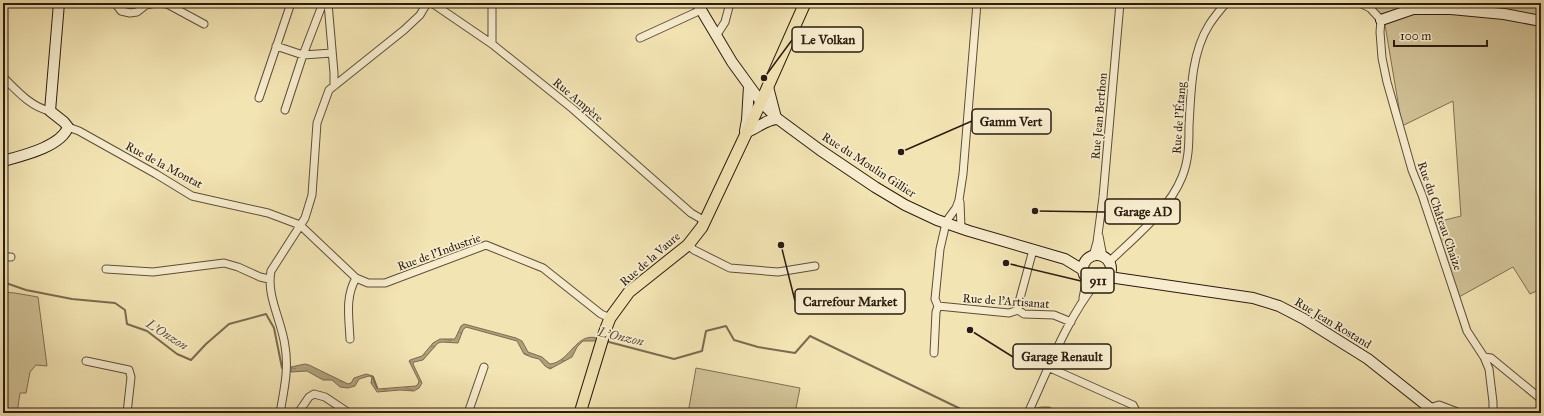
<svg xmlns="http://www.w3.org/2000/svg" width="1544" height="416" viewBox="0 0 1544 416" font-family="'IM FELL Great Primer',serif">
  <defs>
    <pattern id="water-ripples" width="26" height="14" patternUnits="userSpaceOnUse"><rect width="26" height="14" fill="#afa07b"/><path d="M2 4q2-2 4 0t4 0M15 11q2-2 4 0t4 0" fill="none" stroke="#8f8263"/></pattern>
  </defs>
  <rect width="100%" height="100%" fill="#f3e4b3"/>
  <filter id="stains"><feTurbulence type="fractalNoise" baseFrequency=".005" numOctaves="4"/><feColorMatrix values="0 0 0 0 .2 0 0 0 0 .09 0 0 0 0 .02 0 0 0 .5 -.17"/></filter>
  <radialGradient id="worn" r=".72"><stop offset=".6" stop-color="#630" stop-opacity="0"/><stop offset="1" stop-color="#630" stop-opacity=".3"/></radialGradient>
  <path fill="#d1c297" stroke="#7e6f53" d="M 1362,3 L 1541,3 L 1541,289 L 1530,294 L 1513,267 L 1459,297 L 1433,223 L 1461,216 L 1453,101 L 1402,126 L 1384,19 Z
    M 3,292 L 15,293 L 38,297 L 47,366 L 36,365 L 30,372 L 26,393 L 20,393 L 17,413 L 3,413 Z
    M 696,368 L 800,388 L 795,413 L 688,413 Z"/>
  <path fill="url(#water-ripples)" stroke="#7a6b50" d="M 464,324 L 516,338 L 522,341 L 528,352 L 542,357 L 550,364 C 570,362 576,332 597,338 L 596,341 L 583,341 L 577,347 L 572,357 L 550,369 L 545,366 L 539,359 L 531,357 L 524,354 L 517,341 L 466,327 L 463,330 L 458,343 L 442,342 L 438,343 L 423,360 L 414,362 L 413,364 L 422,383 L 419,388 L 414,391 L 400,390 L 377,392 L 371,383 L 372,377 L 369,376 L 359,379 L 355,386 L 348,388 L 340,387 L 332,380 L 323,380 L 307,371 L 291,372 L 291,367 L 305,364 L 309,365 L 348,384 L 351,383 L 354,378 L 366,374 L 373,376 L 378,389 L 416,386 L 418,384 L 419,381 L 409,361 L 410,360 L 422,356 L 433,343 L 440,339 L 455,339 L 461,326 Z
    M 1042,407 L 1049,407 L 1062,413 L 1032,413 L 1033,410 L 1035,410 L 1035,408 Z"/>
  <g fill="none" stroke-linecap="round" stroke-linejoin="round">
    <path stroke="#7a6b50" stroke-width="2" d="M 3,282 L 26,290 L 72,299 L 115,303 L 125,310 L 127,324 L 147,331 L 177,354 L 191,360 L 206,344 L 229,324 L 266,314 L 274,328 L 282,368
      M 605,341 L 674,359 L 702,351 L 706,331 L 726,326 L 734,340 L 758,347 L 795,353 L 810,336 L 969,413
      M 373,377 L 377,388"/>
    <defs>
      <path id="street" d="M 115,3 L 121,11 L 130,13 L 137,12 L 146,5 L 155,3
        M 156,3 L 167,4 L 204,24
        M 328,3 L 334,73 L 334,86
        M 432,3 L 492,44 L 573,109 L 691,213 L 705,221
        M 1360,3 L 1370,8 L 1381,20 L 1380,32 L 1382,58 L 1387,82 L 1412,170 L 1422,195 L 1467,331 L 1484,357 L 1489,369 L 1493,402 L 1493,413
        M 716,36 L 725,22 L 730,3
        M 640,38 L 701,10
        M 492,44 L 492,3
        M 276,46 L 303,55 L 332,53
        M 3,77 C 17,91 31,107 50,111
        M 259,98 L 291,3
        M 285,110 L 303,55 L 321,8 L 321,3
        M 68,127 L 79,131 L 156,174 L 192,196 L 268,213 L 300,225
        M 960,202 L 961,228
        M 945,223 L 956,208 L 959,200 L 963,174 L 977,3
        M 300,225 L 356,278 L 368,283 L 385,283 L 486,245 L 543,268 L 601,314 L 610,318
        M 1099,236 L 1103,257
        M 688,245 L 694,250 L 730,268 L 778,272 L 815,266
        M 1093,256 L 1097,242 L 1103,197 L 1120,3
        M 3,257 L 11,257
        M 1109,262 C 1134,238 1169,210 1182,177 C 1189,160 1189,143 1189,126 C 1191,92 1191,54 1209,25 C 1214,17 1220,10 1226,3
        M 106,269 L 153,272 L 224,263 L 238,267 L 260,277 L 269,279
        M 1083,298 L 1087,279
        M 938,306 L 1009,313 L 1018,310 L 1024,314 L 1054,315 L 1071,322
        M 1018,310 L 1019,302 L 1033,250
        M 350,339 C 349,317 345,297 356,278
        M 934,353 L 936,312 L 938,306 L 935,299 L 940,249 L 946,223
        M 1484,357 L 1491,358 L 1541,399
        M 86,361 L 129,370 L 131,377 L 127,413
        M 1050,368 L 1133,405 L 1137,413
        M 1429,408 L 1439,405 L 1460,413
        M 280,413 C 284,390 289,369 285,346 C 282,321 266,296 271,271 L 305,218 L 312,195 L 317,123 L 329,90 L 404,30 L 420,15 L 427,3
        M 298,413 L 309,397 L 314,394 L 325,397 L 349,413
        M 468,413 L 484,367
        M 1028,413 C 1048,370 1066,320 1096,283"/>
      <path id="secondary" d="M 697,3 L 732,62 L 761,102 L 778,119 L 820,150 L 875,187 L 905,205 L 937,220 L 969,231 L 1065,259 L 1083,270
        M 1381,20 L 1413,9 L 1451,9 L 1504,14 L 1541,21
        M 768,87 L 775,114
        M 745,131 L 747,120 L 749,86
        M 747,132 C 758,128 766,119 778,119
        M 3,161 C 21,156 61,147 68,127 L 64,122 L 50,111 L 59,3
        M1083 269a14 14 0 1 1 28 0a14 14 0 1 1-28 0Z
        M 1109,277 L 1253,298 L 1279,306 L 1304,319 L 1368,359 L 1436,413"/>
      <path id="primary" d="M 580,413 L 605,331 L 610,318 L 629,292 L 688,245 L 702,227 L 761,102 L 805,3"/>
    </defs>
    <use href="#street" stroke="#5d4e38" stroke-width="9"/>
    <use href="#secondary" stroke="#2b1c0f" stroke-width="12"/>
    <use href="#primary" stroke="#2b1c0f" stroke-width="13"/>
    <use href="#street" stroke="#f7edce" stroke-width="7"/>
    <use href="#secondary" stroke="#f7edce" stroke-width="10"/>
    <use href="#primary" stroke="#f3e4b3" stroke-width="11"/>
  </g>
  <g text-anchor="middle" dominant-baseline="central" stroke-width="3.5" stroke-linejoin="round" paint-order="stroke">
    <g font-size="12" fill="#2b1c0f" stroke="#f7edce">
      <text transform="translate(578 100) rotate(40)">Rue Ampère</text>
      <text transform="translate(1099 116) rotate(-85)">Rue Jean Berthon</text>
      <text transform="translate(1179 118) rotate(-86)">Rue de l'Étang</text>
      <text transform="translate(164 165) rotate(28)">Rue de la Montat</text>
      <text transform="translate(869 165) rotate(33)">Rue du Moulin Gillier</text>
      <text transform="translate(1440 216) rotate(71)">Rue du Château Chaize</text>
      <text transform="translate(439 252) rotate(-20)">Rue de l'Industrie</text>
      <text transform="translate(650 259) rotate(-41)">Rue de la Vaure</text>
      <text transform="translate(1006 301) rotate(4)">Rue de l'Artisanat</text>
      <text transform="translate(1333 323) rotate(31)">Rue Jean Rostand</text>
    </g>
    <g font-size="13" font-style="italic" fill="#60513a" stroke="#f7edce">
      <text transform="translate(167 335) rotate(32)">L'Onzon</text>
      <text transform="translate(621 337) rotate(13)">L'Onzon</text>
    </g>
  </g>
  <path fill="none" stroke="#2b1c0f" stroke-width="1.5" d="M764 78L792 40M901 152L972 121M1035 211L1105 212M1006 263L1081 281M781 245L795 301M970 330L1013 357"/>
  <g fill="#2b1c0f" stroke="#f7edce" stroke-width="1.5">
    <circle cx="764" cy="78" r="4"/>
    <circle cx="901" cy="152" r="4"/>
    <circle cx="1035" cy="211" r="4"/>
    <circle cx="1006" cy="263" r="4"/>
    <circle cx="781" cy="245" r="4"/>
    <circle cx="970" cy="330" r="4"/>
  </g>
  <g fill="#f7edce" stroke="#2b1c0f" stroke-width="1.5">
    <rect x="792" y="27" width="71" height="25" rx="4"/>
    <rect x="972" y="109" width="79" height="25" rx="4"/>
    <rect x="1105" y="199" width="75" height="25" rx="4"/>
    <rect x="1081" y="268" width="33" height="25" rx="4"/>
    <rect x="795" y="289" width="110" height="25" rx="4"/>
    <rect x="1013" y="344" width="98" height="25" rx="4"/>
  </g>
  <g font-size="13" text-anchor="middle" font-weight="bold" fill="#2b1c0f">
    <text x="828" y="44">Le Volkan</text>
    <text x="1011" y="126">Gamm Vert</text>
    <text x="1143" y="216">Garage AD</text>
    <text x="1098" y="285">911</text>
    <text x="850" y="306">Carrefour Market</text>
    <text x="1062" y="361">Garage Renault</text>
  </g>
  <rect width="1544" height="416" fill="none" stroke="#f3e4b3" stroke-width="16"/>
  <rect x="4" y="4" width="1536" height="408" fill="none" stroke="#2b1c0f" stroke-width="2"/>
  <rect x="8" y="8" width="1528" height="400" fill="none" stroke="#2b1c0f"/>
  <path d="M1394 40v6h93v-6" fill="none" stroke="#2b1c0f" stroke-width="2"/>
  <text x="1400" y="40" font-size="12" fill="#2b1c0f" stroke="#f7edce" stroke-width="3" paint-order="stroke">100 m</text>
  <rect width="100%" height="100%" filter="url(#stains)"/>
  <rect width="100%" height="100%" fill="url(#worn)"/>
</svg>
